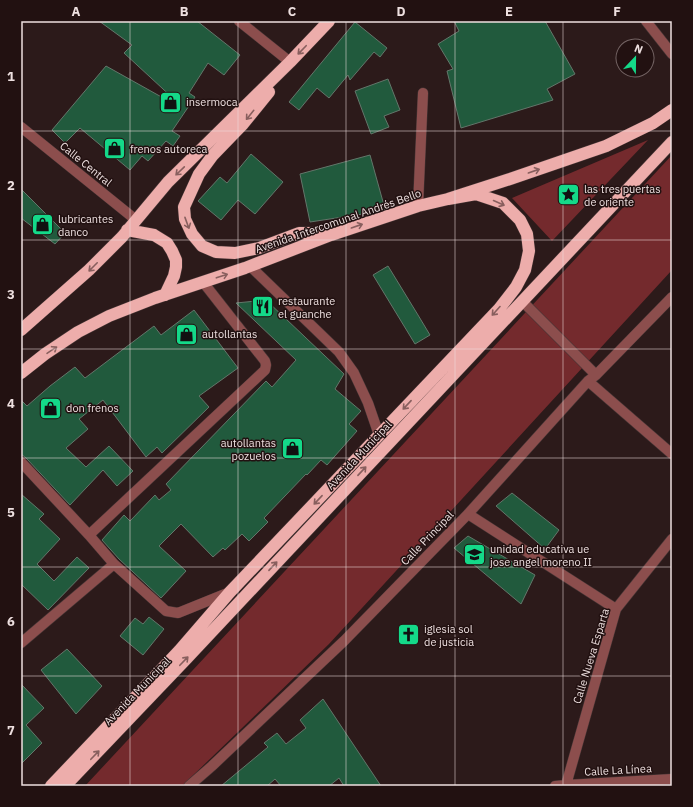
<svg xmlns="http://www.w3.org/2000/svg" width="693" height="807" viewBox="0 0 693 807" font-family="'IBM Plex Sans',sans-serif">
  <rect width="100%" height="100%" fill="#2c1a1a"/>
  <path fill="#742a2d" d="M 648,140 L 552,241 L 512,198 Z
    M 672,155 L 672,270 L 329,644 L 182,786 L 85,786 Z"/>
  <path fill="#215a3d" stroke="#63766a" d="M 99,21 L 197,21 L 240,55 L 224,75 L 208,63 L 189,93 L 195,97 L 172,131 L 180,136 L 173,146 L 166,141 L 148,161 L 142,156 L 130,170 L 80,128 L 65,143 L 52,130 L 106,66 L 174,104 L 176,101 L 124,53 L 132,45 Z
    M 454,21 L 545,21 L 575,74 L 547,89 L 553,100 L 461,128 L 447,71 L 453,69 L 438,44 L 459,31 Z
    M 355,22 L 387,48 L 380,57 L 374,52 L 350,80 L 348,75 L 329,98 L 317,88 L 299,110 L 289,102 Z
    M 388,79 L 400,110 L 384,116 L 389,127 L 371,134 L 355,91 Z
    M 251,154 L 283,182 L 255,214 L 238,200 L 221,220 L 198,201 L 220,177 L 227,183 Z
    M 370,155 L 385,209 L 376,212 L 310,222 L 300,174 Z
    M 21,189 L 65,233 L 55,244 L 21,218 Z
    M 388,266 L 418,315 L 430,335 L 415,344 L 373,275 Z
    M 266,300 L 344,374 L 335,389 L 361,411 L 349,424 L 357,431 L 327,465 L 321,460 L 307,475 L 306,474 L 264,518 L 268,522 L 249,541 L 242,534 L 225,550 L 223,548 L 213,557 L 181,524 L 159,546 L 186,571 L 161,598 L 119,559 L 102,540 L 124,515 L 130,521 L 155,495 L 159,500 L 171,490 L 166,484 L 266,381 L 272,387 L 296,360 L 236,303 Z
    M 194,310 L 238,368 L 199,396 L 209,407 L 162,453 L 157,447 L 146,457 L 103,400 L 79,419 L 88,429 L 66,448 L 86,467 L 109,446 L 133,471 L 117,486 L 103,470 L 70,505 L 26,458 L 21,454 L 21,400 L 27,406 L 50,386 L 75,367 L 85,378 L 154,326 L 161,335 Z
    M 512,493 L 559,530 L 545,549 L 496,506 Z
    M 21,494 L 44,514 L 39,519 L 60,539 L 37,564 L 54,581 L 77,557 L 89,568 L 48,610 L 21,584 Z
    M 468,536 L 535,575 L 521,604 L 454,548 Z
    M 149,617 L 164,629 L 143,655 L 120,636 L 135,618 L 143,624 Z
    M 67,649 L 102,686 L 76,714 L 41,670 Z
    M 21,684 L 44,708 L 26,725 L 42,743 L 21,764 Z
    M 323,699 L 381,786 L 344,786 L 339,778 L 329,786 L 281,786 L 275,779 L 267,786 L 221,786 L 268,747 L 264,743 L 277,733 L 286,744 L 306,728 L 300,720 Z"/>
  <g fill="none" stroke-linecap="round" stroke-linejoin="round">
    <defs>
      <path id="minor" d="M 239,21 L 290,62
        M 646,21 L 672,54
        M 21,127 L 136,220
        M 418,206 L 423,93
        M 250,266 L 339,352 L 354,373 L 368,403 L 379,435
        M 522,301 L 596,375
        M 588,381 L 672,454
        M 21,462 L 89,535 L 114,564 L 166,611 L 178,613 L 230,592
        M 468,514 L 616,609
        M 89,535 L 265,370 L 266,365 L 265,361 L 203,282
        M 21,643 L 114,564
        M 566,785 L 672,779
        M 189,786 L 212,766 L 344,641 L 468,514 L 588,381 L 596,375 L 672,297
        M 555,786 L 566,785 L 616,609 L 672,539"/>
      <path id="highway" d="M 269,92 L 243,124 L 213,155 L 199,174 L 184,207 L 185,219 L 192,234 L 202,246 L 216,252 L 235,253 L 259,248 L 299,233 L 318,233 L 329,235
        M 127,230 L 154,235 L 167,243 L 172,251 L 176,260 L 176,267 L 174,276 L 165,295
        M 21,330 L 89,270 L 122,237 L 168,182 L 290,62 L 329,21
        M 21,373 L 45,354 L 78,332 L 109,316 L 155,298 L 245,268 L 331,235 L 418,206 L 448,199 L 510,179 L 606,146 L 653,123 L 672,110
        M 51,786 L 179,651 L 230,592 L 499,309 L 516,287 L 525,270 L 529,251 L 527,234 L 520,220 L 503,203 L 476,194 L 448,199
        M 65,786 L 187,658 L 672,142"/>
    </defs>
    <use href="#minor" stroke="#473636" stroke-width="11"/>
    <use href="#highway" stroke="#473636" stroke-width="13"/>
    <use href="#minor" stroke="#8c4e4d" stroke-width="10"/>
    <use href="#highway" stroke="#edadab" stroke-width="12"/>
  </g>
  <defs><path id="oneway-shaft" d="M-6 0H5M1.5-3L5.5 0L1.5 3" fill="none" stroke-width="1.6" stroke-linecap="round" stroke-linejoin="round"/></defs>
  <g stroke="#885f5e">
    <use href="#oneway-shaft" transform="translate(302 50) rotate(134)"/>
    <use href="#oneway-shaft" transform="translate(250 115) rotate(129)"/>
    <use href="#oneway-shaft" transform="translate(180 171) rotate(136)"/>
    <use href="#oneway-shaft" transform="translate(534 171) rotate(-19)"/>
    <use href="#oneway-shaft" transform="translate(499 203) rotate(24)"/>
    <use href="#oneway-shaft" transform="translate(187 223) rotate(70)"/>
    <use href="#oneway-shaft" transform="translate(357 226) rotate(-19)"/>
    <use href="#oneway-shaft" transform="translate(93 267) rotate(135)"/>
    <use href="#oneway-shaft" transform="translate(222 276) rotate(-18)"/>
    <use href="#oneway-shaft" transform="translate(496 311) rotate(132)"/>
    <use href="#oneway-shaft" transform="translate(52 350) rotate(-34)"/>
    <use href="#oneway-shaft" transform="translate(407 405) rotate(133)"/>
    <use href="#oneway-shaft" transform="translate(362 471) rotate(-47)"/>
    <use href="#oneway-shaft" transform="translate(318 500) rotate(133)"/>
    <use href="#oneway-shaft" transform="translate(273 566) rotate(-47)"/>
    <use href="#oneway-shaft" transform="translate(184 661) rotate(-46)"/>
    <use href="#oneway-shaft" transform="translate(95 755) rotate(-46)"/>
  </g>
  <path fill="none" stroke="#eee0e0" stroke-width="1" stroke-opacity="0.55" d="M 130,21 L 130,786M 238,21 L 238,786M 346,21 L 346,786M 455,21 L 455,786M 563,21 L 563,786M 21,131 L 672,131M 21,240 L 672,240M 21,349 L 672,349M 21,458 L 672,458M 21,567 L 672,567M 21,676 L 672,676"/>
  <defs>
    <symbol id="shop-square" viewBox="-11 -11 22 22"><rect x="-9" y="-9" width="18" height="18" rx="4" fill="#14d989" stroke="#211"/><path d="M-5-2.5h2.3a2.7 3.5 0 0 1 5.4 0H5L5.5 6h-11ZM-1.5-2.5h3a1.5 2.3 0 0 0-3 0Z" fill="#111"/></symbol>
    <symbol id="sight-square" viewBox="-11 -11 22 22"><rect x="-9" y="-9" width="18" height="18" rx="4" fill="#14d989" stroke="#211"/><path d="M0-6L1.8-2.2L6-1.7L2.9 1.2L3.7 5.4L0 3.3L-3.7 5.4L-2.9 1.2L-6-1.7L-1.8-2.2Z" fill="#111"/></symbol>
    <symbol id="restaurant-square" viewBox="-11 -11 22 22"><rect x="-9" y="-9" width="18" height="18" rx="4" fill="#14d989" stroke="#211"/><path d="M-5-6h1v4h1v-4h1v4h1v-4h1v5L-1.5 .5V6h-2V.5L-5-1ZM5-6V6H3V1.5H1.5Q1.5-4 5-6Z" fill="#111"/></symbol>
    <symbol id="school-square" viewBox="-11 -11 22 22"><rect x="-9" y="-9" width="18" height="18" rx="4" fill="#14d989" stroke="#211"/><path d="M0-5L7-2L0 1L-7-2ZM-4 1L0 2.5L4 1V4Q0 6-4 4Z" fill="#111"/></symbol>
    <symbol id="church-square" viewBox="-11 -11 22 22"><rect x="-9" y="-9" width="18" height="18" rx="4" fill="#14d989" stroke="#211"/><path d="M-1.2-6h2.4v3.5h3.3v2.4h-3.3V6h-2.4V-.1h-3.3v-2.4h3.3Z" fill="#111"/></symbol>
  </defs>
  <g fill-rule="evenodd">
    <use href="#shop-square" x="158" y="90" width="25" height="25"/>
    <use href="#shop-square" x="102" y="136" width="25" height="25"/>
    <use href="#sight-square" x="556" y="182" width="25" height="25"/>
    <use href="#shop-square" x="30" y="212" width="25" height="25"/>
    <use href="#restaurant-square" x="250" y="294" width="25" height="25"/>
    <use href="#shop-square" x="174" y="322" width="25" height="25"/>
    <use href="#shop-square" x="38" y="396" width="25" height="25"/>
    <use href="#shop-square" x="280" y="436" width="25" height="25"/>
    <use href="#school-square" x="462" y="542" width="25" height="25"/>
    <use href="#church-square" x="396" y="622" width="25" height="25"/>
  </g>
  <g text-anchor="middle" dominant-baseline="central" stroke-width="3" stroke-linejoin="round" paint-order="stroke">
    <g font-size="11" fill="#eee0e0" stroke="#211" text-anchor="start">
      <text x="186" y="102">insermoca</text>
      <text x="130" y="149">frenos autoreca</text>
      <text x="584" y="189">las tres puertas<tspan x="584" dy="13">de oriente</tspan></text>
      <text x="58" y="219">lubricantes<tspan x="58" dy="13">danco</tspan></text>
      <text x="278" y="301">restaurante<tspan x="278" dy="13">el guanche</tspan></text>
      <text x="202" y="334">autollantas</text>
      <text x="66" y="408">don frenos</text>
      <text x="276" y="443" text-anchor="end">autollantas<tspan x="276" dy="13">pozuelos</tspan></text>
      <text x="490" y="549">unidad educativa ue<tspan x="490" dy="13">jose angel moreno II</tspan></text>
      <text x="424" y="629">iglesia sol<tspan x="424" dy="13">de justicia</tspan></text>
    </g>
    <g font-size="11" fill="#eee0e0" stroke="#211">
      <text transform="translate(86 164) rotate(39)">Calle Central</text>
      <text transform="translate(338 221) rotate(-19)">Avenida Intercomunal Andrés Bello</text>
      <text transform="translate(359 455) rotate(-47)">Avenida Municipal</text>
      <text transform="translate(427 538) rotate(-46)">Calle Principal</text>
      <text transform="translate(591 656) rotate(-73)">Calle Nueva Esparta</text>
      <text transform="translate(137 691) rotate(-46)">Avenida Municipal</text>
      <text transform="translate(618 770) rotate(-3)">Calle La Línea</text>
    </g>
  </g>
  <rect width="693" height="807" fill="none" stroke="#221111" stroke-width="44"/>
  <g transform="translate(635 58) rotate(22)"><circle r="19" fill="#221111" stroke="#746464"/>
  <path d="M0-3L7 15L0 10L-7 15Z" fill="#14d989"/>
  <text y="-6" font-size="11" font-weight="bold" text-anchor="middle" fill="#eee0e0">N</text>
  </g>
  <rect x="22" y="22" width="649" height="763" fill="none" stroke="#eee0e0" stroke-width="1.5"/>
  <g font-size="13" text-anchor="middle" font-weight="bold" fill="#eee0e0">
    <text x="76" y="16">A</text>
    <text x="184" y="16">B</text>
    <text x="292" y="16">C</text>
    <text x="401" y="16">D</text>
    <text x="509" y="16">E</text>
    <text x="617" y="16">F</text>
    <text x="11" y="81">1</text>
    <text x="11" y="190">2</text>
    <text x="11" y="299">3</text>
    <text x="11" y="408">4</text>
    <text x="11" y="517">5</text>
    <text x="11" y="626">6</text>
    <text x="11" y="735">7</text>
  </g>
</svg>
